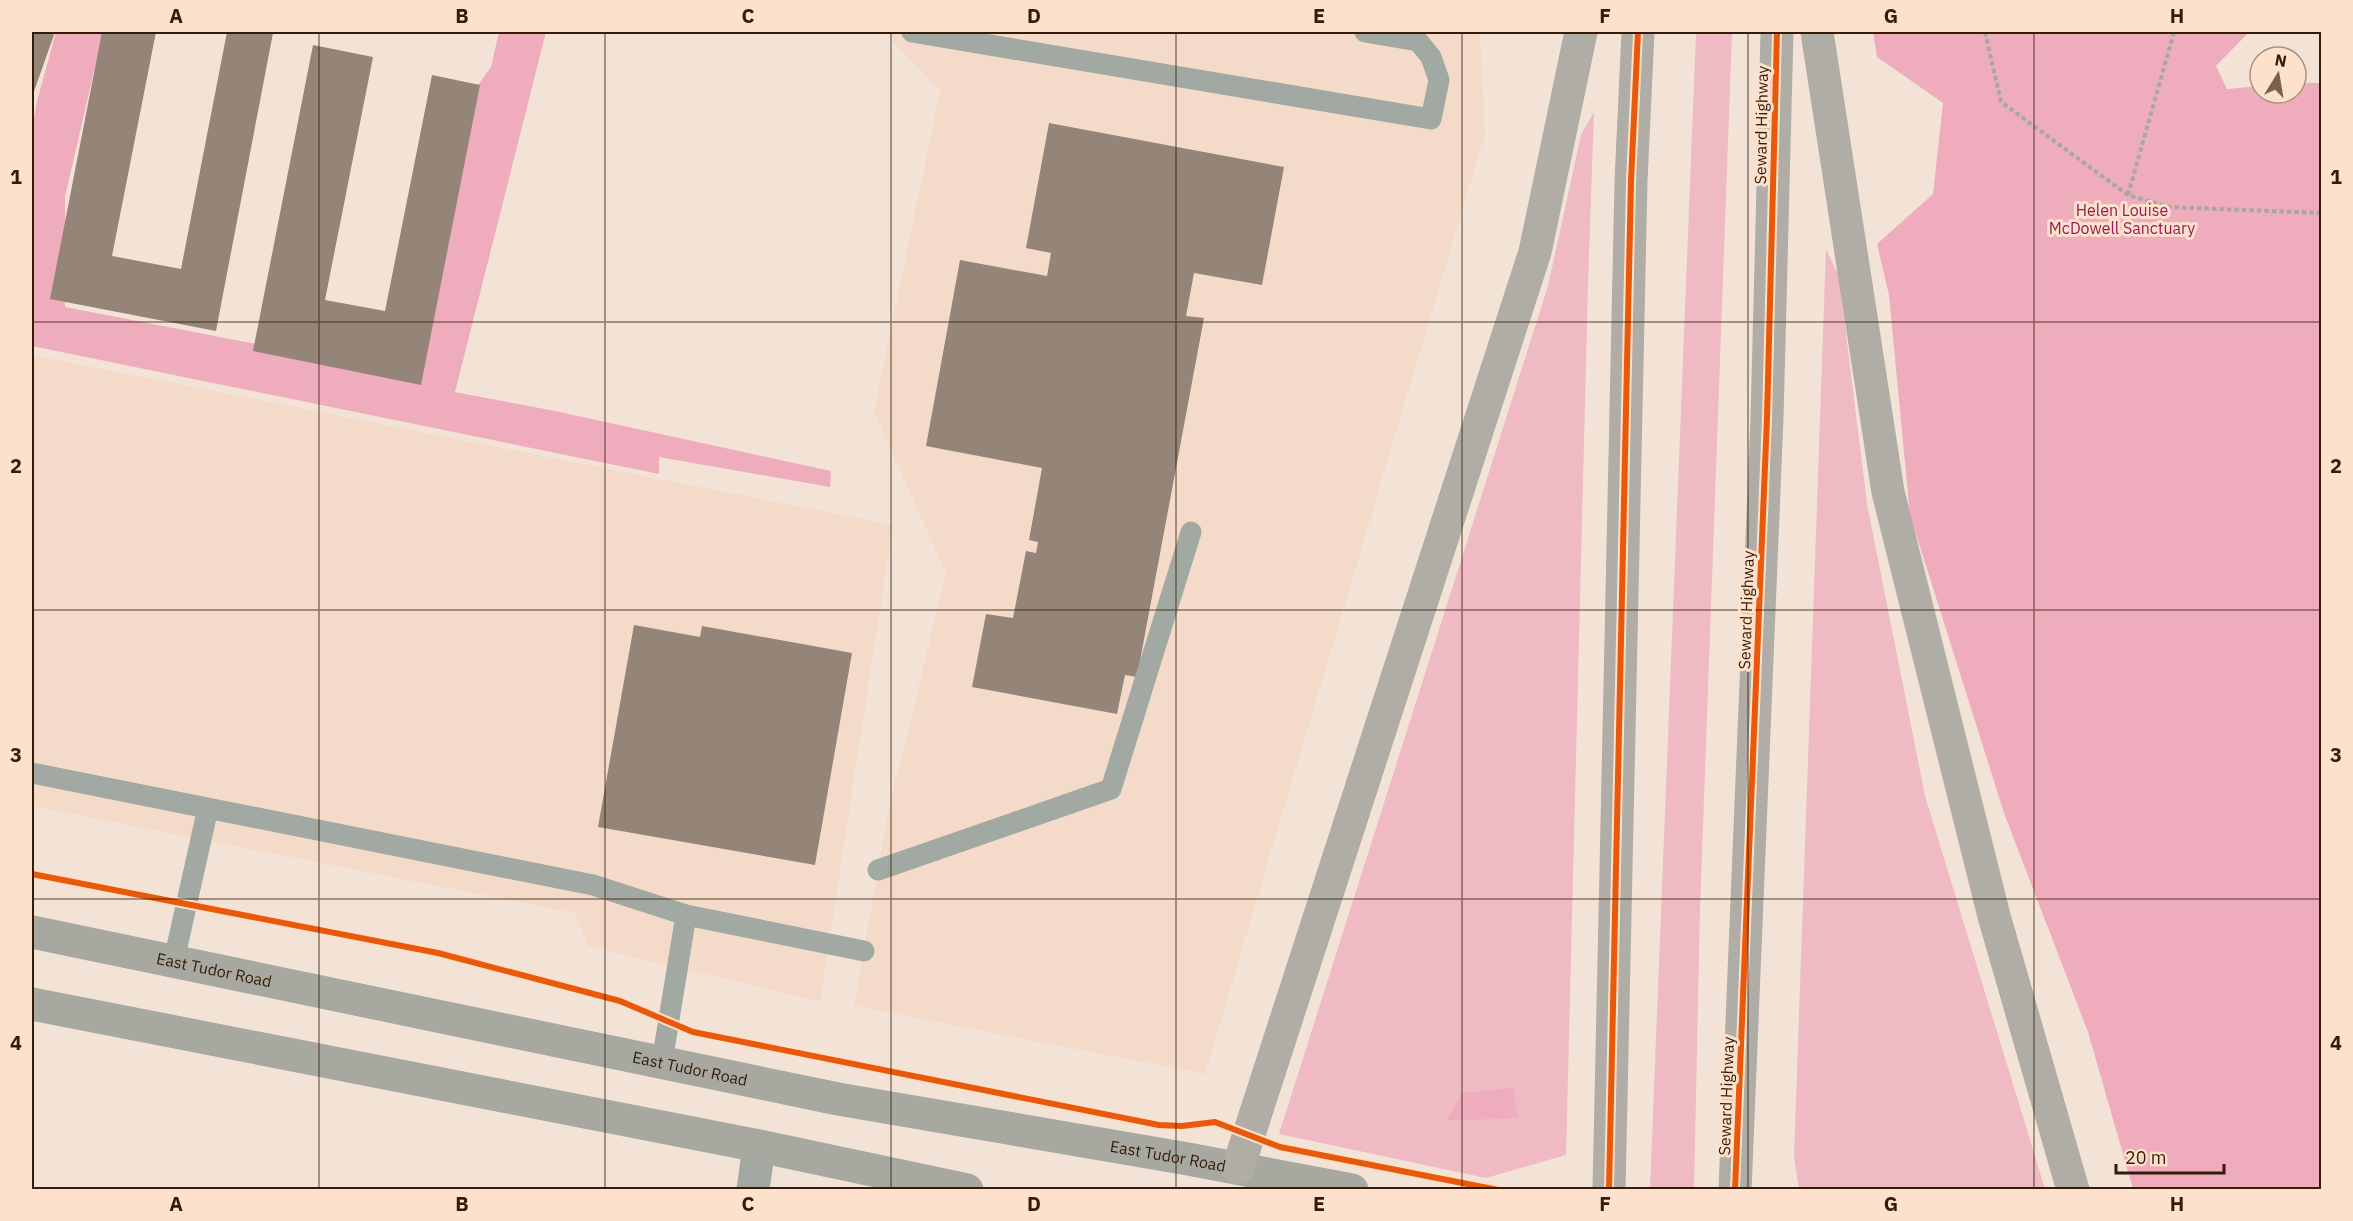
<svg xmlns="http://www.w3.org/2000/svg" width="2353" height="1221" viewBox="0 0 2353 1221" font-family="'IBM Plex Sans',sans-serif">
  <rect width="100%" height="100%" fill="#f3e3d7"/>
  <path fill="#f4dbc9" d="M 884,32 L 1480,32 L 1485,134 L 1205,1074 L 854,1006 L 890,803 L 946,574 L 874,411 L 940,91 Z
    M 32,355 L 893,525 L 820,1002 L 589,946 L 574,913 L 32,806 Z"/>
  <path fill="#efbac4" d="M 1696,32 L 1732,32 L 1700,908 L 1694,1189 L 1650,1190 Z
    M 1594,112 L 1588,283 L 1566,1155 L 1486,1178 L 1279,1134 L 1548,286 L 1581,135 Z
    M 1826,249 L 1839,276 L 1867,504 L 1925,796 L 2045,1189 L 1799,1190 L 1794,1157 Z"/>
  <path fill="#eeacbd" d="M 56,32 L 103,32 L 65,197 L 65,307 L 410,374 L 475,89 L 491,67 L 499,32 L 546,32 L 455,392 L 555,411 L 831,471 L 830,487 L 659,457 L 659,474 L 32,346 L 32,129 L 37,101 Z
    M 1873,32 L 2249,32 L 2216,66 L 2227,89 L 2260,86 L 2260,93 L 2296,93 L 2296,83 L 2321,83 L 2321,1189 L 2133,1189 L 2088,1032 L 2004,813 L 1910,515 L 1889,295 L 1877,244 L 1933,194 L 1943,103 L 1877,57 Z
    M 1513,1088 L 1518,1117 L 1504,1119 L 1447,1120 L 1462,1093 Z"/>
  <path fill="#958578" d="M 32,32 L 55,32 L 32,97 Z
    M 102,32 L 156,32 L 112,256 L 181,269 L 227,32 L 273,33 L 216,331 L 50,299 Z
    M 313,45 L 373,57 L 325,300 L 385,311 L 432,75 L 480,85 L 421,385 L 253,351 Z
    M 1049,123 L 1284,167 L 1262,285 L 1194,273 L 1186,316 L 1204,318 L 1137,677 L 1125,675 L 1117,714 L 972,687 L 986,614 L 1013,618 L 1026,551 L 1036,553 L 1038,542 L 1029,540 L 1042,468 L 926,446 L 960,260 L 1047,276 L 1051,253 L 1026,248 Z
    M 634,625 L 700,637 L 702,626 L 852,653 L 815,865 L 598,827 Z"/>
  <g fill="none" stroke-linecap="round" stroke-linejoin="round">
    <path stroke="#a8a7a0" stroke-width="4" stroke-dasharray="4.5 3" stroke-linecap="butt" d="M 1985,32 L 2001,102 L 2128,195
      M 2174,32 L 2128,195 L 2169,207 L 2322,213"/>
    <path stroke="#a2a8a2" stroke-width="21" d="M 912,32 L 1431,119 L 1439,80 L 1431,57 L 1418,41 L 1365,32
      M 32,773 L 593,885 L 686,915 L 864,951
      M 878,870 L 1111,789 L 1191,532
      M 174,960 L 208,808
      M 662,1062 L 686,915"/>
    <path stroke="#a2a8a2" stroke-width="33" d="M 753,1190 L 759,1146"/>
    <g stroke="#a7a9a1" stroke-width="33">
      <path id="s1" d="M 32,932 L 838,1099 L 1188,1159 L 1352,1190"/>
      <path d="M 32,1004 L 759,1146 L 967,1190"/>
    </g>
    <path stroke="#afada5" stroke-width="33" d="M 1817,32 L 1888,492 L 1994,916 L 2073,1190
      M 1238,1168 L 1535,252 L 1581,32
      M 1609,1190 L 1631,181 L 1638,32
      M 1735,1190 L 1767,418 L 1777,32"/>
    <defs>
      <path id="cycleway" d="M 32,874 L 438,953 L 620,1001 L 693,1032 L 1159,1125 L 1182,1126 L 1215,1122 L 1280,1147 L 1498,1190
        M 1609,1190 L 1631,181 L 1638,32
        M 1735,1190 L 1767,418 L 1777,32"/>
    </defs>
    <use href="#cycleway" stroke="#fee1cc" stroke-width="10"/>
    <use href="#cycleway" stroke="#e8590c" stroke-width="6"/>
  </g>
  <path fill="none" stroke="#361c06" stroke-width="1.5" stroke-opacity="0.55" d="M 319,32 L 319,1190M 605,32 L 605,1190M 891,32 L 891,1190M 1176,32 L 1176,1190M 1462,32 L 1462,1190M 1748,32 L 1748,1190M 2034,32 L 2034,1190M 32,322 L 2322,322M 32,610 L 2322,610M 32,899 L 2322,899"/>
  <g text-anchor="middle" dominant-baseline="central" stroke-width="6" stroke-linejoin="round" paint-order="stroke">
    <g font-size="16" fill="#361c06" stroke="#fee1cc">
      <text transform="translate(1761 125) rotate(-89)">Seward Highway</text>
      <text transform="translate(1746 610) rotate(-88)">Seward Highway</text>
      <text stroke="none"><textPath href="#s1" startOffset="186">East Tudor Road</textPath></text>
      <text stroke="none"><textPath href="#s1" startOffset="672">East Tudor Road</textPath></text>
      <text transform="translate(1726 1096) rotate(-88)">Seward Highway</text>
      <text stroke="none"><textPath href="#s1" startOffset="1158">East Tudor Road</textPath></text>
    </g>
    <g font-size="16" fill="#9a1b58" stroke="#fee1cc">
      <text x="2122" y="210">Helen Louise<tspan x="2122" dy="18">McDowell Sanctuary</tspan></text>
    </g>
  </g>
  <rect width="2353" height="1221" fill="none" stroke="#fee1cc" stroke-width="66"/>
  <g transform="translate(2278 75) rotate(11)"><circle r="28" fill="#fee1cc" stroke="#ae927d" stroke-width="1.5"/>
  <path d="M0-4.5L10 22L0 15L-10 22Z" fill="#78624f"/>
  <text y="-9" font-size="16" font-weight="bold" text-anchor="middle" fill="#361c06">N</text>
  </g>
  <path d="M2116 1164v9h108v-9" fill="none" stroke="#361c06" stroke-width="3"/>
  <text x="2125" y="1164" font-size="18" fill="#361c06" stroke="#fee1cc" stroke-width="4.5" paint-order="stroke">20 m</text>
  <rect x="33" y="33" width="2287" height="1155" fill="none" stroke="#361c06" stroke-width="2"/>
  <g font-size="20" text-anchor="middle" font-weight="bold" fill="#361c06">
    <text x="176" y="23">A</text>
    <text x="462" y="23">B</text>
    <text x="748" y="23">C</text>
    <text x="1034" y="23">D</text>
    <text x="1319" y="23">E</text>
    <text x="1605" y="23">F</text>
    <text x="1891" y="23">G</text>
    <text x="2177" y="23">H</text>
    <text x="16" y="184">1</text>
    <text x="2336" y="184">1</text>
    <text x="16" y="473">2</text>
    <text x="2336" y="473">2</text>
    <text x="16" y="762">3</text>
    <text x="2336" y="762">3</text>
    <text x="16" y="1050">4</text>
    <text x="2336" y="1050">4</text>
    <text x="176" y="1211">A</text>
    <text x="462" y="1211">B</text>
    <text x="748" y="1211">C</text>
    <text x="1034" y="1211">D</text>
    <text x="1319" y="1211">E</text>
    <text x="1605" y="1211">F</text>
    <text x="1891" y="1211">G</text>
    <text x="2177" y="1211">H</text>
  </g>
</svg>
